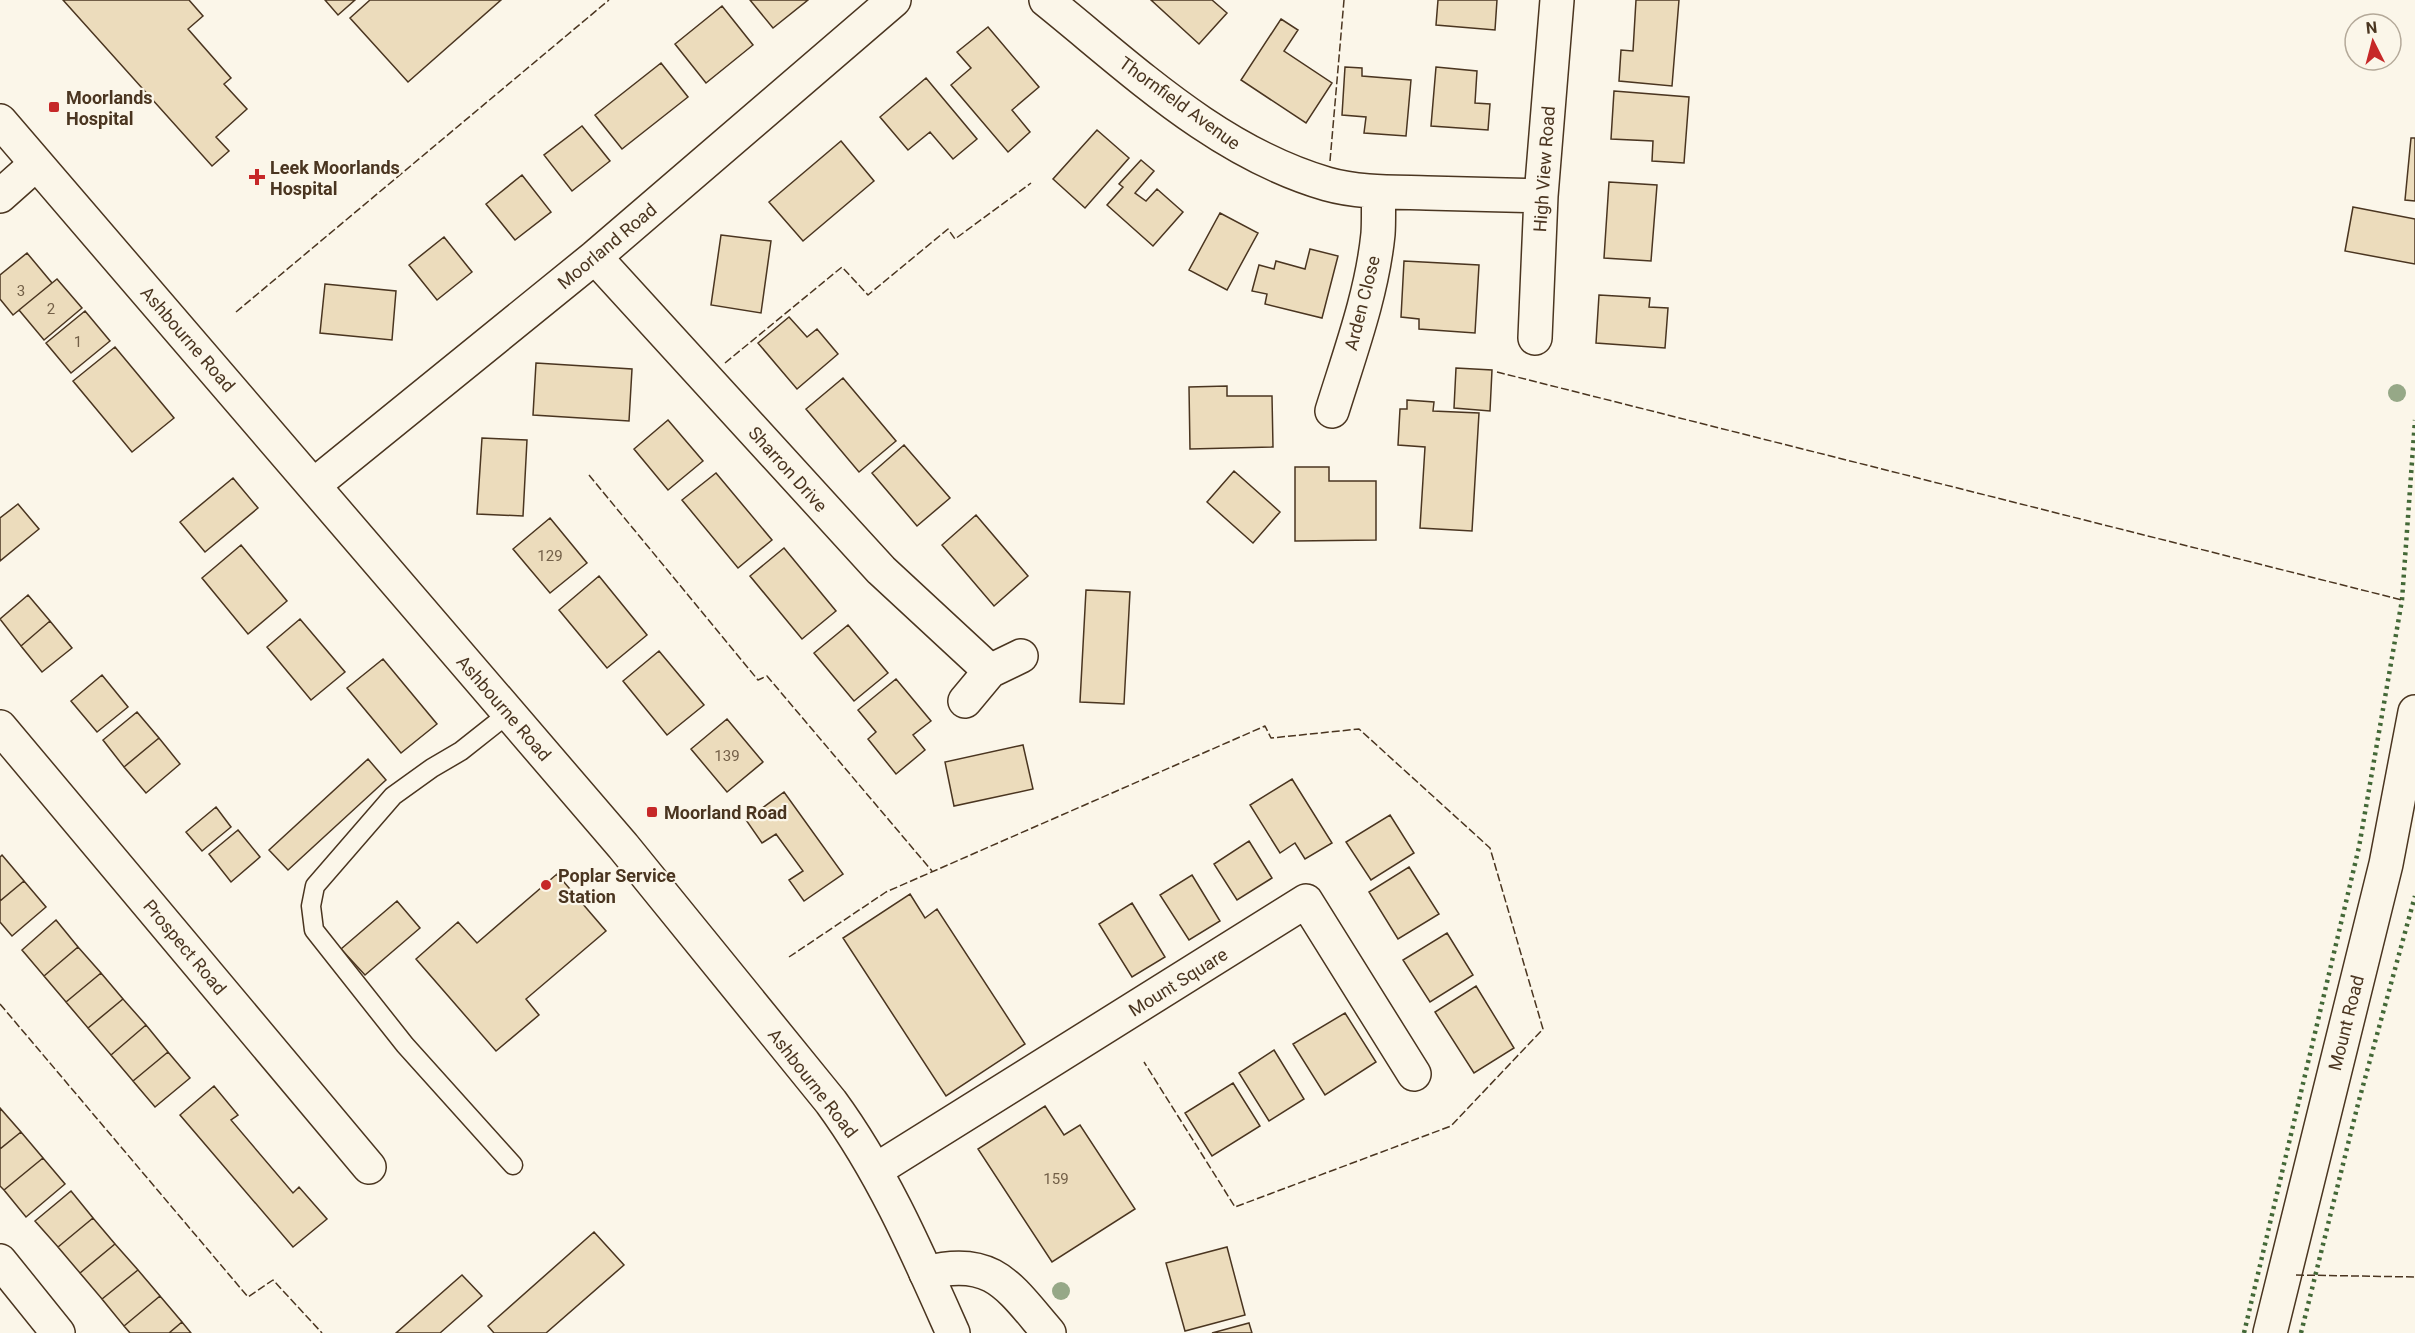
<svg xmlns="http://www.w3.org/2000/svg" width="2415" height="1333" viewBox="0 0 2415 1333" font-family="Roboto,sans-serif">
  <rect width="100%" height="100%" fill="#fbf6e9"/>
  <path fill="#ecdcbc" stroke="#4a3520" stroke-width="1.5" d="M 63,0 L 189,0 L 203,16 L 188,29 L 231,78 L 224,84 L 247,109 L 216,137 L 229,151 L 212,166 Z
    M 325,0 L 355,0 L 338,15 Z
    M 370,0 L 501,0 L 408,82 L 350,18 Z
    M 750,0 L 808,0 L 773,28 Z
    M 1151,0 L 1212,0 L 1227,13 L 1199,44 Z
    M 1438,0 L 1497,0 L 1495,30 L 1436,25 Z
    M 1636,0 L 1679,0 L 1672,86 L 1619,81 L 1621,50 L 1633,51 Z
    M 722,6 L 753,45 L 706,83 L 675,44 Z
    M 1281,19 L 1298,30 L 1284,51 L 1332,83 L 1306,123 L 1241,80 Z
    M 988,27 L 1039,87 L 1012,110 L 1030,132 L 1008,152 L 951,85 L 971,68 L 957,52 Z
    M 661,63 L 688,97 L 622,149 L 595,115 Z
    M 1345,67 L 1362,68 L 1362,76 L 1411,80 L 1406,136 L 1364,133 L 1366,117 L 1342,115 Z
    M 1436,67 L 1477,71 L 1475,103 L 1490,104 L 1488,130 L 1431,126 Z
    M 926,78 L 977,139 L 953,159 L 930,132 L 908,150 L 880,117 Z
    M 1614,91 L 1689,97 L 1684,163 L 1652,161 L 1653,141 L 1611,139 Z
    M 582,126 L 610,161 L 572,191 L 544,155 Z
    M 1097,130 L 1129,158 L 1085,208 L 1053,179 Z
    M 2411,138 L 2415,138 L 2415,201 L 2405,200 Z
    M 841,141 L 874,181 L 803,241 L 769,202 Z
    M 1141,160 L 1154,171 L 1135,193 L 1146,201 L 1157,189 L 1183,212 L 1153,246 L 1107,205 L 1123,187 L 1119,184 Z
    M 522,175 L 551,212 L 515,240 L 486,204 Z
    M 1609,182 L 1657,185 L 1651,261 L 1604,258 Z
    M 2353,207 L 2415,219 L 2415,264 L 2345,251 Z
    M 1220,213 L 1258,233 L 1227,290 L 1189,270 Z
    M 721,235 L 771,241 L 761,313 L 711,305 Z
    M 444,237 L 472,272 L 437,300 L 409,265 Z
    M 1310,249 L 1338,256 L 1322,318 L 1265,304 L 1267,294 L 1252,291 L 1259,265 L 1274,269 L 1276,261 L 1305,269 Z
    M 27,253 L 52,283 L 13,315 L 0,299 L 0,275 Z
    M 1404,261 L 1479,265 L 1475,333 L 1419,329 L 1419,319 L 1401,317 Z
    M 57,279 L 82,308 L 44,340 L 19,310 Z
    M 325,284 L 396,291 L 392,340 L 320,333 Z
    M 1599,295 L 1650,298 L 1649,307 L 1668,308 L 1665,348 L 1596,343 Z
    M 85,311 L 110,341 L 71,373 L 46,343 Z
    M 789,317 L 807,337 L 817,329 L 838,354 L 797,389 L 758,343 Z
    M 115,347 L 174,418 L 132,452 L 73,381 Z
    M 536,363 L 632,369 L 629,421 L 533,415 Z
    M 1456,368 L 1492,370 L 1490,411 L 1454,408 Z
    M 843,378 L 896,441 L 859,472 L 806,409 Z
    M 1227,386 L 1227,396 L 1272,396 L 1273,447 L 1190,449 L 1189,387 Z
    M 1407,400 L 1434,402 L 1433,411 L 1479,413 L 1472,531 L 1420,528 L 1425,447 L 1398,445 L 1400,409 L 1407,409 Z
    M 668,420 L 703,461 L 668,490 L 634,449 Z
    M 482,438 L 527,440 L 523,516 L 477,514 Z
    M 904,445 L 950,498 L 917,526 L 872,473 Z
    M 1295,467 L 1329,467 L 1329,481 L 1376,481 L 1376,540 L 1295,541 Z
    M 1234,471 L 1280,512 L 1253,543 L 1207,502 Z
    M 716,473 L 772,540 L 738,568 L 682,500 Z
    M 233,478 L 258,508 L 205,552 L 180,522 Z
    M 18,504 L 39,529 L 0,561 L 0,518 Z
    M 976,515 L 1028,576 L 994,606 L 942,545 Z
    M 550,518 L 587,563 L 550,593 L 513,549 Z
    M 241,545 L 287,601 L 248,634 L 202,578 Z
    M 784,548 L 836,611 L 802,639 L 750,576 Z
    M 599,576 L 647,635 L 607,668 L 559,610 Z
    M 1086,590 L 1130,592 L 1124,704 L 1080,702 Z
    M 28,595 L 50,621 L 21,646 L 0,619 Z
    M 300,619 L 345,672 L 311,700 L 267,647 Z
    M 50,621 L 72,648 L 42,672 L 21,646 Z
    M 848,625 L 888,673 L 854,701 L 814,653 Z
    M 659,651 L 704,705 L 667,735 L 623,681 Z
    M 383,659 L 437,724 L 401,753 L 347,688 Z
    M 102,675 L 128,707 L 97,732 L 71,701 Z
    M 896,679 L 931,721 L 913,735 L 925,750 L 896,774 L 868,739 L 876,732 L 858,710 Z
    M 137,712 L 159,738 L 124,767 L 103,740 Z
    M 727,719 L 763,762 L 727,792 L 691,749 Z
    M 159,738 L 180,764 L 146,793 L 124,767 Z
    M 1023,745 L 1033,789 L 954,806 L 945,762 Z
    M 368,759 L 386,780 L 288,870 L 269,850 Z
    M 1292,779 L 1332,843 L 1305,859 L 1295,843 L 1280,853 L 1250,805 Z
    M 784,792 L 843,874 L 804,901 L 789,880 L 803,871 L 776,834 L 762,843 L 746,820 Z
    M 216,807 L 231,827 L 202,851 L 186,832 Z
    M 1390,815 L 1414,853 L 1371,880 L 1346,842 Z
    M 238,830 L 260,857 L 231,882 L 209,854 Z
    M 1249,841 L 1272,878 L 1237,900 L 1214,864 Z
    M 2,855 L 24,881 L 0,901 L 0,857 Z
    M 1409,867 L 1439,914 L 1398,939 L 1369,892 Z
    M 557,874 L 606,931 L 526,999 L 539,1015 L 496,1051 L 416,959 L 458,922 L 477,943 Z
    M 1192,875 L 1220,921 L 1189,940 L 1160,895 Z
    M 24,881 L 46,907 L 12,936 L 0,922 L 0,901 Z
    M 910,894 L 925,918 L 937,909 L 1025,1044 L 946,1096 L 843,938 Z
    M 397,901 L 420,928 L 365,975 L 341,949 Z
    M 1132,903 L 1165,957 L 1132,977 L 1099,924 Z
    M 56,920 L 78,947 L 44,976 L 22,950 Z
    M 1447,933 L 1473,975 L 1430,1002 L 1403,960 Z
    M 78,947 L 101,973 L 66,1002 L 44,976 Z
    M 101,973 L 123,999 L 88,1028 L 66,1002 Z
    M 1476,986 L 1514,1048 L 1474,1073 L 1435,1012 Z
    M 123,999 L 146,1025 L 111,1055 L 88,1028 Z
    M 1345,1013 L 1376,1062 L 1325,1095 L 1293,1044 Z
    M 146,1025 L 168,1052 L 133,1081 L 111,1055 Z
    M 1274,1050 L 1304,1099 L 1269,1121 L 1239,1073 Z
    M 168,1052 L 190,1078 L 155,1107 L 133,1081 Z
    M 1233,1083 L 1260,1126 L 1212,1156 L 1185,1113 Z
    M 214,1086 L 238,1115 L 231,1120 L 293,1193 L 299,1187 L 327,1219 L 293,1247 L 180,1115 Z
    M 1045,1106 L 1064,1135 L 1080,1125 L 1135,1209 L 1052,1262 L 978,1149 Z
    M 0,1108 L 21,1132 L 0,1149 Z
    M 21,1132 L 43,1158 L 4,1190 L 0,1186 L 0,1149 Z
    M 43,1158 L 65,1184 L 26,1217 L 4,1190 Z
    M 71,1191 L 93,1218 L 58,1247 L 35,1221 Z
    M 93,1218 L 115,1244 L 80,1273 L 58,1247 Z
    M 594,1232 L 624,1265 L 546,1333 L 494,1333 L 488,1326 Z
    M 115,1244 L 138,1270 L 102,1299 L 80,1273 Z
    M 1227,1247 L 1245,1315 L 1185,1331 L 1166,1263 Z
    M 138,1270 L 160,1296 L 124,1326 L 102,1299 Z
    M 462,1275 L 482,1296 L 440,1333 L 396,1333 Z
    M 160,1296 L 182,1322 L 169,1333 L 130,1333 L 124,1326 Z
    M 182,1322 L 191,1333 L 169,1333 Z
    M 1249,1323 L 1252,1333 L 1212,1333 Z"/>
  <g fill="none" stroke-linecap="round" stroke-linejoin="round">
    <defs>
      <path id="lane" d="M 509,713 L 461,751 L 432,768 L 393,796 L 315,886 L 311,906 L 314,930 L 405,1045 L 513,1165"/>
      <path id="street" d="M 1046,0 C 1133,70 1217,152 1327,184 C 1359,193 1394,192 1427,193 C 1465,194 1503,195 1541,196
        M 0,196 L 36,164
        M 595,257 L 881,570 L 990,671
        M 1535,338 L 1541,196 L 1557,0
        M 1332,411 C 1350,353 1372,294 1378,234 C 1379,220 1378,206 1379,192
        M 314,485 L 595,257 L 894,0
        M 965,701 L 990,671 L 1021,656
        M 0,727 L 369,1167
        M 876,1170 L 1306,901 L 1414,1074
        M 0,1261 L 58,1333
        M 926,1273 C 993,1255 1010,1288 1049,1333
        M 2270,1333 L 2386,864 L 2415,712"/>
      <path id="highway" d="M 0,121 L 623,846 L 831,1102 C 883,1173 917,1252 953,1333"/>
    </defs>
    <use href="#lane" stroke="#4a3520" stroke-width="21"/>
    <use href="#street" stroke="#4a3520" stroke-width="36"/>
    <use href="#highway" stroke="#4a3520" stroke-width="36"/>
    <use href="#lane" stroke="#fbf6e9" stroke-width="18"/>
    <use href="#street" stroke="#fbf6e9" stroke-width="33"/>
    <use href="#highway" stroke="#fbf6e9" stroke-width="33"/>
    <path stroke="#436837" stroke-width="4.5" stroke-dasharray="3 4.5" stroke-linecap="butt" d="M 2244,1333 L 2359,847 L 2402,600 L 2415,420
      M 2301,1333 L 2358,1104 L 2415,896"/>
    <path stroke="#4a3520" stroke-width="1.5" stroke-dasharray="8 3" stroke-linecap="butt" d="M 1330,161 L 1344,0
      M 236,312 L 609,0
      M 725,363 L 842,267 L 868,295 L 948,229 L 955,239 L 1031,183
      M 1497,372 L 2402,600
      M 589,475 L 758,680 L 767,676 L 932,871
      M 789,957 L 886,892 L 1265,726 L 1271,738 L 1359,729 L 1490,848 L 1543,1029 L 1451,1126 L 1235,1207 L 1144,1062
      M 0,1004 L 248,1297 L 273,1280 L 322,1333
      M 2296,1275 L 2415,1277"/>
  </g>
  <g fill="#96a887">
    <circle cx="2397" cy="393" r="9"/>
    <circle cx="1061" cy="1291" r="9"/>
  </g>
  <g fill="#c62828" stroke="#fbf6e9" stroke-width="2">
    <rect x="48" y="101" width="12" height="12" rx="3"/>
    <path d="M254 168h6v6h6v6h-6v6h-6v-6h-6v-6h6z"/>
    <rect x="646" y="806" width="12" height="12" rx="3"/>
    <circle cx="546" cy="885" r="6"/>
  </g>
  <g text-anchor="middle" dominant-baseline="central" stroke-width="4.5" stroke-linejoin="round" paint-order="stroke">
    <g font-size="15" fill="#725f47">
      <text x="21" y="291">3</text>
      <text x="51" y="309">2</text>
      <text x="78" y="342">1</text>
      <text x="550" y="556">129</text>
      <text x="727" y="756">139</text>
      <text x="1056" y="1179">159</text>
    </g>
    <g font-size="18" font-weight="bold" fill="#4a3520" stroke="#fbf6e9" text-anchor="start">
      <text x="66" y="97">Moorlands<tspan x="66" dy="21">Hospital</tspan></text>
      <text x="270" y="167">Leek Moorlands<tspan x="270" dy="21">Hospital</tspan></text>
      <text x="664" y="812">Moorland Road</text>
      <text x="558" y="875">Poplar Service<tspan x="558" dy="21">Station</tspan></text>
    </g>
    <g font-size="18" fill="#4a3520" stroke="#fbf6e9">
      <text transform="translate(1180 103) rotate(36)">Thornfield Avenue</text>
      <text transform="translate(1544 169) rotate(-86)">High View Road</text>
      <text transform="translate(607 246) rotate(-40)">Moorland Road</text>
      <text transform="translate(1362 303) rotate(-76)">Arden Close</text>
      <text transform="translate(188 339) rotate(49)">Ashbourne Road</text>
      <text transform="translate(788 469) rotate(48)">Sharron Drive</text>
      <text transform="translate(504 708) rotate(49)">Ashbourne Road</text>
      <text transform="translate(185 947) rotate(50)">Prospect Road</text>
      <text transform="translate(1178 982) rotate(-32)">Mount Square</text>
      <text transform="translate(2346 1023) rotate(-76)">Mount Road</text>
      <text transform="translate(813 1083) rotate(52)">Ashbourne Road</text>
    </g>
  </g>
  <g transform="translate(2373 42) rotate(354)"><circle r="28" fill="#fbf6e9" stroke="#b4a999" stroke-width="1.5"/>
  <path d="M0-4.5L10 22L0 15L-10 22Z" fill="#c62828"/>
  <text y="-9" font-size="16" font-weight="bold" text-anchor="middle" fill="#4a3520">N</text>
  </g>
</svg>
